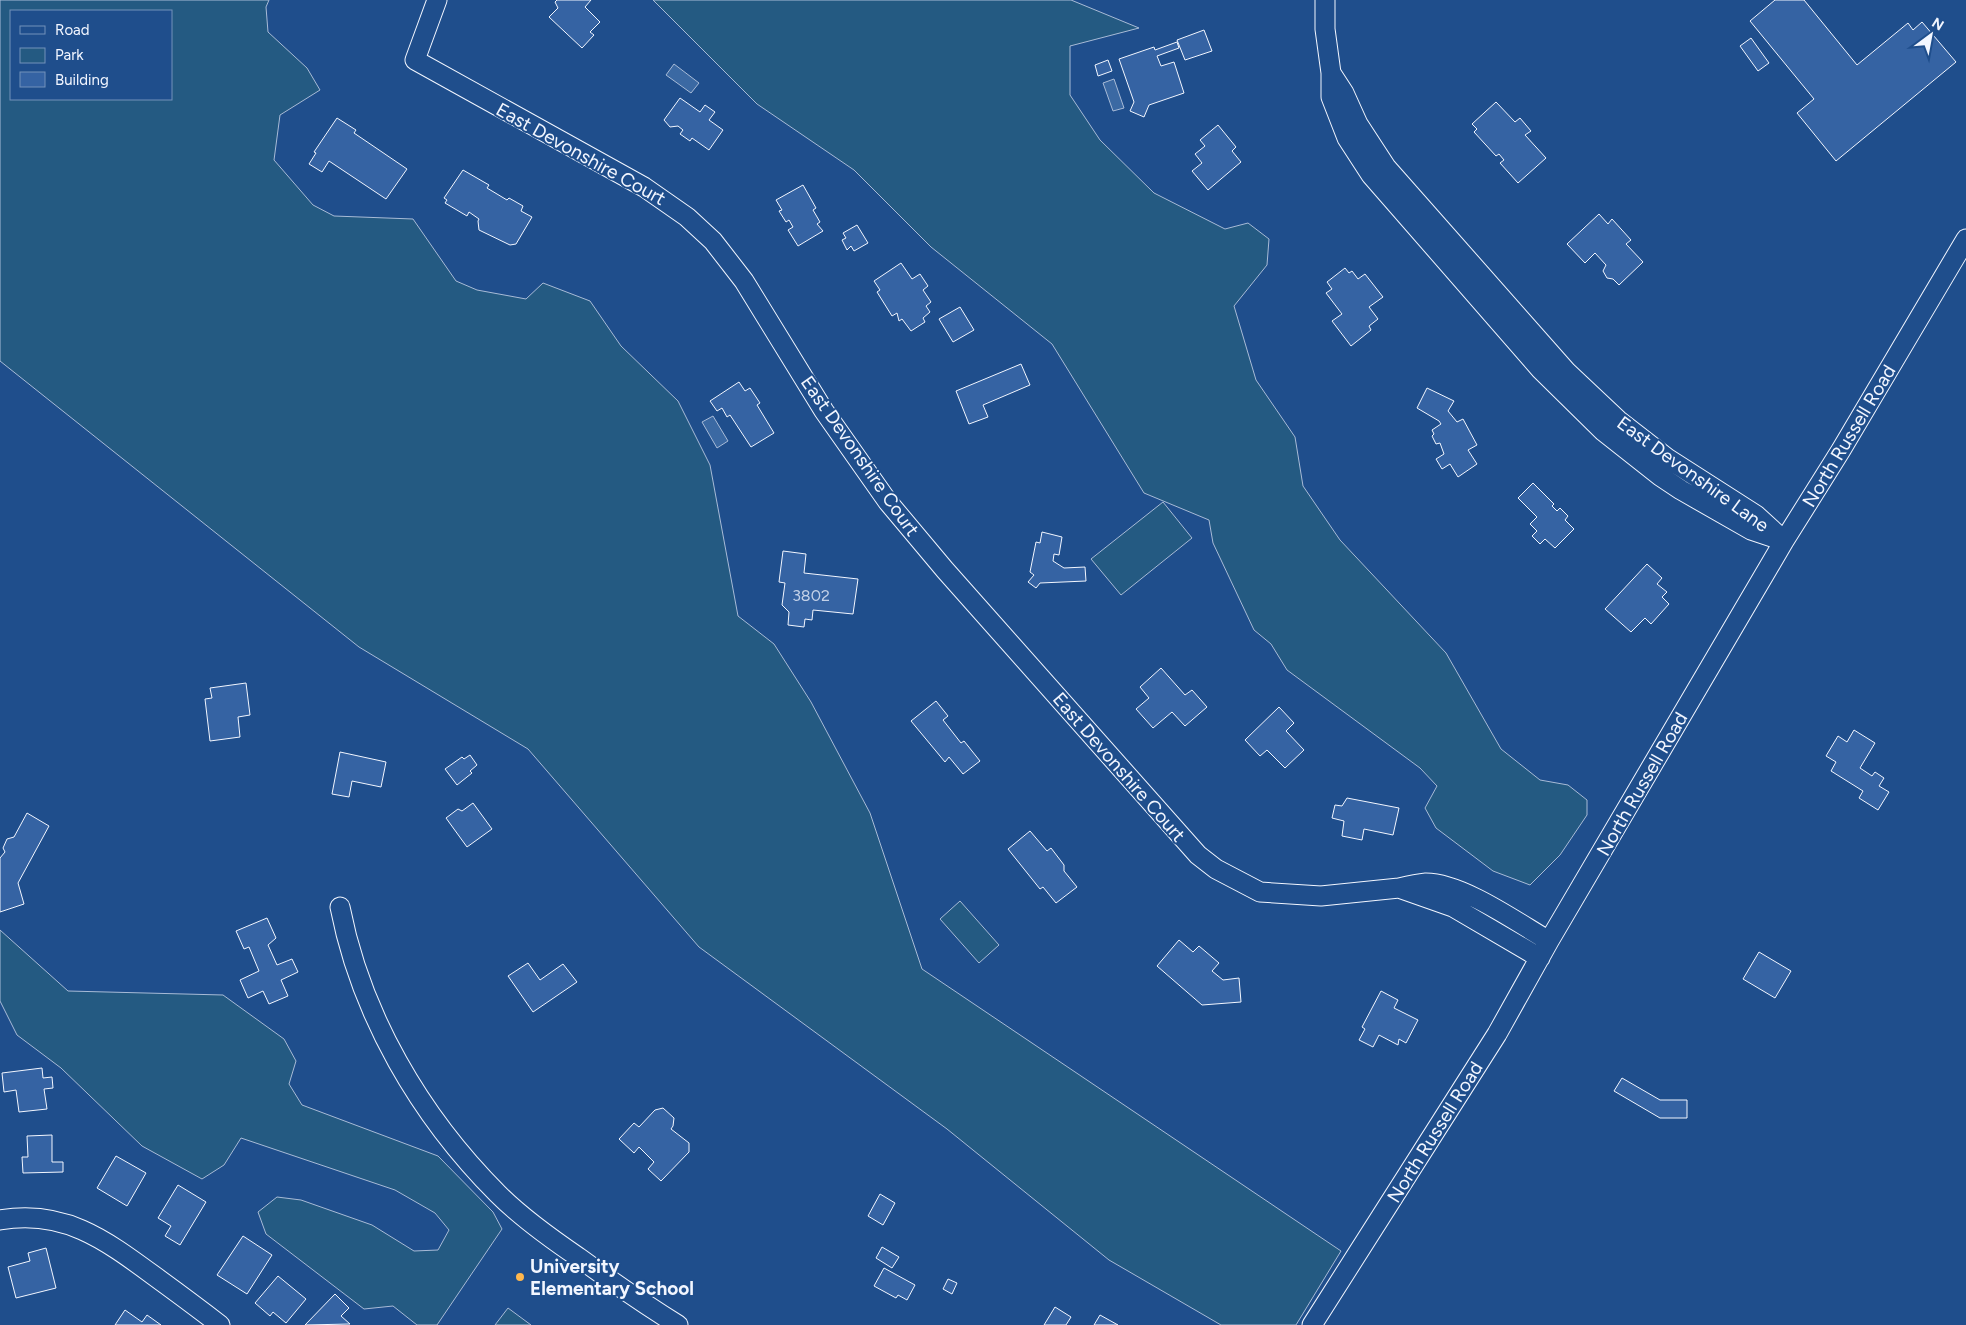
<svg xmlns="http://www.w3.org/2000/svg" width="1966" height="1325" viewBox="0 0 1966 1325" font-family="Figtree,sans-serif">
  <rect width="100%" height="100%" fill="#1f4e8c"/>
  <path fill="#245a82" stroke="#a8bbd7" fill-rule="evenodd" d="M 0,0 L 269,0 L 266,7 L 268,32 L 307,68 L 320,90 L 280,115 L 274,160 L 313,205 L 334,216 L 413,219 L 456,281 L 477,290 L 526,299 L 543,283 L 590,301 L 621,346 L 678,401 L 710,465 L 738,616 L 774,644 L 811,702 L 870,813 L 922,969 L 1341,1251 L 1296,1325 L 1221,1325 L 1109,1260 L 947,1129 L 699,947 L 528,749 L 359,647 L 0,361 ZM 11,11 L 171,11 L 171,99 L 11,99 Z
    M 653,0 L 1071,0 L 1139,28 L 1070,46 L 1070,95 L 1100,140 L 1154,193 L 1225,229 L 1248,223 L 1269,239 L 1267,265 L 1234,306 L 1256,380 L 1295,437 L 1303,486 L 1340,540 L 1446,653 L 1501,749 L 1540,780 L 1568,785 L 1587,800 L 1587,815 L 1560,855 L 1530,885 L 1493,871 L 1436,828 L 1425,808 L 1437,786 L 1420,768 L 1287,670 L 1271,644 L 1254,630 L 1213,543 L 1209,520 L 1144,493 L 1052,344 L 931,247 L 854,170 L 757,104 Z
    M 1163,502 L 1192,538 L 1121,595 L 1091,559 Z
    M 960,901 L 999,945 L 979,963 L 940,919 Z
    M 0,930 L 68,991 L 223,995 L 284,1039 L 296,1061 L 289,1084 L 302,1105 L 438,1156 L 493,1212 L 502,1229 L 437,1325 L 417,1325 L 393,1306 L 364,1309 L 266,1234 L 258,1212 L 277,1197 L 301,1200 L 372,1225 L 414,1251 L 438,1250 L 449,1230 L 435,1213 L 395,1190 L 241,1138 L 224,1165 L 202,1179 L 142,1146 L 61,1068 L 17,1035 L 0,1001 Z
    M 508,1308 L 531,1325 L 495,1325 Z"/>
  <path fill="#3b69a3" stroke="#a8bbd7" d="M 674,64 L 699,83 L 691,93 L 666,75 Z
    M 1114,79 L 1124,108 L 1113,111 L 1103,83 Z
    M 713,416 L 728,441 L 717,448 L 702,422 Z"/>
  <path fill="#3563a3" stroke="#f2f6ff" d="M 557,0 L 591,0 L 585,7 L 600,22 L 590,32 L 594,35 L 582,48 L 549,17 L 558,8 L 555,2 Z
    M 1775,0 L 1804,0 L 1857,65 L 1908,23 L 1913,30 L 1922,22 L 1956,62 L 1836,161 L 1797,113 L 1814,99 L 1750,21 Z
    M 1204,30 L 1212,51 L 1185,60 L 1177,40 Z
    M 1751,38 L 1769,63 L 1758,71 L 1740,46 Z
    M 1177,42 L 1179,48 L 1157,56 L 1161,66 L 1174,62 L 1184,93 L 1149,105 L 1144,117 L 1130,111 L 1134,102 L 1119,59 L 1154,47 L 1155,50 Z
    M 1108,60 L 1112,71 L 1098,76 L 1095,65 Z
    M 680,98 L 700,112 L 705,105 L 715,112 L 709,120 L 723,130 L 709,150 L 692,138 L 690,141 L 680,134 L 683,130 L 678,126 L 670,127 L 664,120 Z
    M 1496,102 L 1515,122 L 1520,118 L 1531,131 L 1525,135 L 1546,158 L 1518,183 L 1500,163 L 1504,160 L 1499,154 L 1496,156 L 1474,132 L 1477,129 L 1472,124 Z
    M 337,118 L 356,130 L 354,133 L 407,169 L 386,199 L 329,161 L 322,172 L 309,164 L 316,153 L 314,152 Z
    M 1218,125 L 1236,147 L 1232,151 L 1241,162 L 1208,190 L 1192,171 L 1202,163 L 1195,154 L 1205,146 L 1200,140 Z
    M 463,170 L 489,185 L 487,188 L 507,200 L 509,198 L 523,206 L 521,211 L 532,217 L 516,244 L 510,245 L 479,230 L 478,221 L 479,219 L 469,212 L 467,216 L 445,203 L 447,200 L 444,198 Z
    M 803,185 L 816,208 L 813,210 L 820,222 L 817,224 L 823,231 L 798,246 L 788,230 L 793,227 L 789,220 L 786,222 L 779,211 L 782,210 L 776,200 Z
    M 1599,214 L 1608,224 L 1612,219 L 1631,240 L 1626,244 L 1643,262 L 1619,285 L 1613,279 L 1607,278 L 1603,271 L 1606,265 L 1595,253 L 1585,263 L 1567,244 Z
    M 857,225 L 868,243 L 854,251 L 851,246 L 847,250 L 842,240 L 846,238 L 843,233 Z
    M 901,263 L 912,279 L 920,274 L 928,286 L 923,290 L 931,302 L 926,306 L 930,312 L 923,318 L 925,322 L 911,331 L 902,319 L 899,321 L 897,313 L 892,316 L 877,292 L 880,290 L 874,281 Z
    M 1345,268 L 1349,273 L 1352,271 L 1358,279 L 1365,274 L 1383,297 L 1369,307 L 1378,319 L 1369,326 L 1371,330 L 1351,346 L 1332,321 L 1342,314 L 1326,293 L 1332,289 L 1327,282 Z
    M 960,307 L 974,330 L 953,342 L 939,319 Z
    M 1021,364 L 1030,385 L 983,405 L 988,417 L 969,424 L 956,391 Z
    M 739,382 L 745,391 L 750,388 L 760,403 L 757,405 L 774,433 L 751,447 L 730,415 L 727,417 L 722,408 L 717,411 L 710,401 Z
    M 1427,388 L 1454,401 L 1448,411 L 1457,422 L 1463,419 L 1477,445 L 1468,450 L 1477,464 L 1458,477 L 1450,464 L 1442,469 L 1436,459 L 1444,454 L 1440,443 L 1436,444 L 1432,436 L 1434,434 L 1432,430 L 1441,424 L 1439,421 L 1417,408 Z
    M 1533,483 L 1554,504 L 1552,506 L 1557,511 L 1560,508 L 1568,516 L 1565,520 L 1574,529 L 1555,548 L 1545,539 L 1540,544 L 1532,536 L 1537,531 L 1530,524 L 1537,517 L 1518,498 Z
    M 1042,532 L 1062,537 L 1059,555 L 1054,554 L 1053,561 L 1064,568 L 1085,567 L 1086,581 L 1040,583 L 1036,588 L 1028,582 L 1034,575 L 1030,572 L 1036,542 L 1040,543 Z
    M 783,551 L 806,554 L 804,573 L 858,579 L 853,614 L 813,610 L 812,620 L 805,619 L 804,627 L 788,625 L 789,612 L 782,605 L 785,583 L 779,582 Z
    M 1647,564 L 1662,578 L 1657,584 L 1667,592 L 1662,597 L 1669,604 L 1651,624 L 1645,618 L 1631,632 L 1605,609 Z
    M 1161,668 L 1185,695 L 1192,690 L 1207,707 L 1185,726 L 1172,712 L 1153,728 L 1136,709 L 1149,698 L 1140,687 Z
    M 246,683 L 250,715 L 238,717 L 240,737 L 210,741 L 205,699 L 212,698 L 210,688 Z
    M 936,701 L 948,716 L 943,720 L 961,743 L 964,741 L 980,761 L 963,774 L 949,757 L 945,762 L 911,721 Z
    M 1279,707 L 1294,723 L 1286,731 L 1304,750 L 1285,768 L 1267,750 L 1260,756 L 1245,740 Z
    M 1854,730 L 1875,743 L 1860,768 L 1872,776 L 1875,772 L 1884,778 L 1879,786 L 1889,792 L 1878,810 L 1859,798 L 1863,791 L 1831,771 L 1836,762 L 1826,756 L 1838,736 L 1847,742 Z
    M 340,752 L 386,762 L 381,787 L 352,781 L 349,797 L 332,794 Z
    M 470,755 L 477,765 L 470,771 L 472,773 L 457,785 L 445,769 L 462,757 L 464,759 Z
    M 1347,798 L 1399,808 L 1393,835 L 1364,829 L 1362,840 L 1342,836 L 1344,821 L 1332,818 L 1335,805 L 1342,806 Z
    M 473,803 L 492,829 L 467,847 L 446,818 L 458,809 L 462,811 Z
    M 27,813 L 49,826 L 18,883 L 24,904 L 0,912 L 0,858 L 5,852 L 3,848 L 7,839 L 14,837 Z
    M 1030,831 L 1047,851 L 1051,848 L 1064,865 L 1064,871 L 1077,887 L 1056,903 L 1043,887 L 1040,889 L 1008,849 Z
    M 267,918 L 276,938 L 268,945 L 277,965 L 292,959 L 298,972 L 281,980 L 288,996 L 269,1004 L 263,991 L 248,998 L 240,980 L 259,971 L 249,947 L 244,949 L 236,931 Z
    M 1179,940 L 1193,952 L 1199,946 L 1219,963 L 1212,971 L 1223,980 L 1239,978 L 1241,1002 L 1202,1005 L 1157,966 Z
    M 1759,952 L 1791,971 L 1775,998 L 1743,979 Z
    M 528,963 L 540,980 L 563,964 L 577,982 L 533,1012 L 508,976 Z
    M 1381,991 L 1398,1000 L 1394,1008 L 1418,1020 L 1406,1043 L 1399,1039 L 1398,1045 L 1379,1035 L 1373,1047 L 1359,1040 L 1365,1029 L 1362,1027 Z
    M 42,1068 L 43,1078 L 52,1077 L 53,1088 L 44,1089 L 47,1109 L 19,1112 L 16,1090 L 4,1092 L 2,1073 Z
    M 1622,1078 L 1660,1100 L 1687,1100 L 1687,1118 L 1660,1118 L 1614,1091 Z
    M 663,1108 L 674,1118 L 673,1126 L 671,1129 L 689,1143 L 689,1152 L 661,1181 L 648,1169 L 654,1162 L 639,1147 L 634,1153 L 619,1139 L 634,1123 L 639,1127 L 655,1110 Z
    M 52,1135 L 52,1162 L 63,1162 L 63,1172 L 23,1173 L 22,1157 L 28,1157 L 27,1136 Z
    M 116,1156 L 146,1173 L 127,1206 L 97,1188 Z
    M 178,1185 L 206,1202 L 180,1245 L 165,1236 L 171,1226 L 158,1218 Z
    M 880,1194 L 895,1203 L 883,1225 L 868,1216 Z
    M 243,1236 L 272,1255 L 247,1294 L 217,1275 Z
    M 882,1247 L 899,1257 L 892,1268 L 876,1258 Z
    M 46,1248 L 56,1288 L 16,1298 L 8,1267 L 30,1261 L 28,1253 Z
    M 884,1268 L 915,1285 L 907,1300 L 898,1295 L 896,1298 L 874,1286 Z
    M 278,1276 L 306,1299 L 286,1323 L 273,1312 L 270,1316 L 255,1303 Z
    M 948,1279 L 957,1283 L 952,1294 L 943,1289 Z
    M 335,1294 L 349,1308 L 341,1316 L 350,1324 L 305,1325 Z
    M 1055,1307 L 1071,1317 L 1066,1325 L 1044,1325 Z
    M 125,1310 L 142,1322 L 147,1315 L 161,1325 L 115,1325 Z
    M 1100,1315 L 1118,1325 L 1094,1325 Z"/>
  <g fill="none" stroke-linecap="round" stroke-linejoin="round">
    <defs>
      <path id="minor" d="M 437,0 L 415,60 L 644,187 L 687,217 L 713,241 L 744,281 L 824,411 L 888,502 L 945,570 L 1198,855 L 1216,869 L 1260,892 L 1321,896 L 1399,888
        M 1325,0 L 1325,29 L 1331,73 L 1331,97 L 1347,138 L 1371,175 L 1541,370 L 1603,431 L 1660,476 L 1681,490 L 1751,530 L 1784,541
        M 1331,73 L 1344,93 L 1358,124 L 1386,167 L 1567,372 L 1618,420 L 1667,458 L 1756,515 L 1780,537
        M 340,907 C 361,1015 420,1116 498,1194 C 522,1218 550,1238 578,1257 C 611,1281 644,1304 678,1325
        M 1540,958 L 1453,907 L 1399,888 C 1408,886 1417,884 1426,883 C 1462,883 1518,923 1549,941
        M 0,1220 C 63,1209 104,1239 153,1275 C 175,1291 198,1308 220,1325
        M 1312,1325 L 1497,1034 L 1549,941 L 1784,541 L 1841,450 L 1966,239"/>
    </defs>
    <use href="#minor" stroke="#f2f6ff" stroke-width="21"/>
    <use href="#minor" stroke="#1f4e8c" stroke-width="19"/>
  </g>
  <circle fill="#ffb74d" stroke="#1f4e8c" stroke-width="2" cx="520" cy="1277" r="5"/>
  <g text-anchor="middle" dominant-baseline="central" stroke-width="4" stroke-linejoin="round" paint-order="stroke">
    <g font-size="16" fill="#c3d1e8">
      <text x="811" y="595">3802</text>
    </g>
    <g font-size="19" fill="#f2f6ff" stroke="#1f4e8c">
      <text transform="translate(581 154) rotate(29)">East Devonshire Court</text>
      <text transform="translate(1849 436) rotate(-59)">North Russell Road</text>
      <text transform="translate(860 456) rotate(55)">East Devonshire Court</text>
      <text transform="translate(1693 474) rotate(36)">East Devonshire Lane</text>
      <text transform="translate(1119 767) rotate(49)">East Devonshire Court</text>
      <text transform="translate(1642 784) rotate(-60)">North Russell Road</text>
      <text transform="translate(1435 1132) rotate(-58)">North Russell Road</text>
    </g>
    <g font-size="19" font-weight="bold" fill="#f2f6ff" stroke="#1f4e8c" text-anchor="start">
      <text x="530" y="1266">University<tspan x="530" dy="22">Elementary School</tspan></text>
    </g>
  </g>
  <rect x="10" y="10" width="162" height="90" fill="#1f4e8c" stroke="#7391ba"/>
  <rect x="20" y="26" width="25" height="8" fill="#1f4e8c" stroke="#7391ba"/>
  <text x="55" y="35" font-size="15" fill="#f2f6ff">Road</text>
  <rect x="20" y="48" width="25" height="15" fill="#245a82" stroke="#7391ba"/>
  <text x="55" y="60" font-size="15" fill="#f2f6ff">Park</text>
  <rect x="20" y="72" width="25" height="15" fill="#3563a3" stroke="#7391ba"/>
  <text x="55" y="85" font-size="15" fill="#f2f6ff">Building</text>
  <g transform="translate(1931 35) rotate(32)" stroke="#1f4e8c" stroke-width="4" paint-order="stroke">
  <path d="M0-4L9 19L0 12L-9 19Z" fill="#f2f6ff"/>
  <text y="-8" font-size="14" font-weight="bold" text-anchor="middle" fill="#f2f6ff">N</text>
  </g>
</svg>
